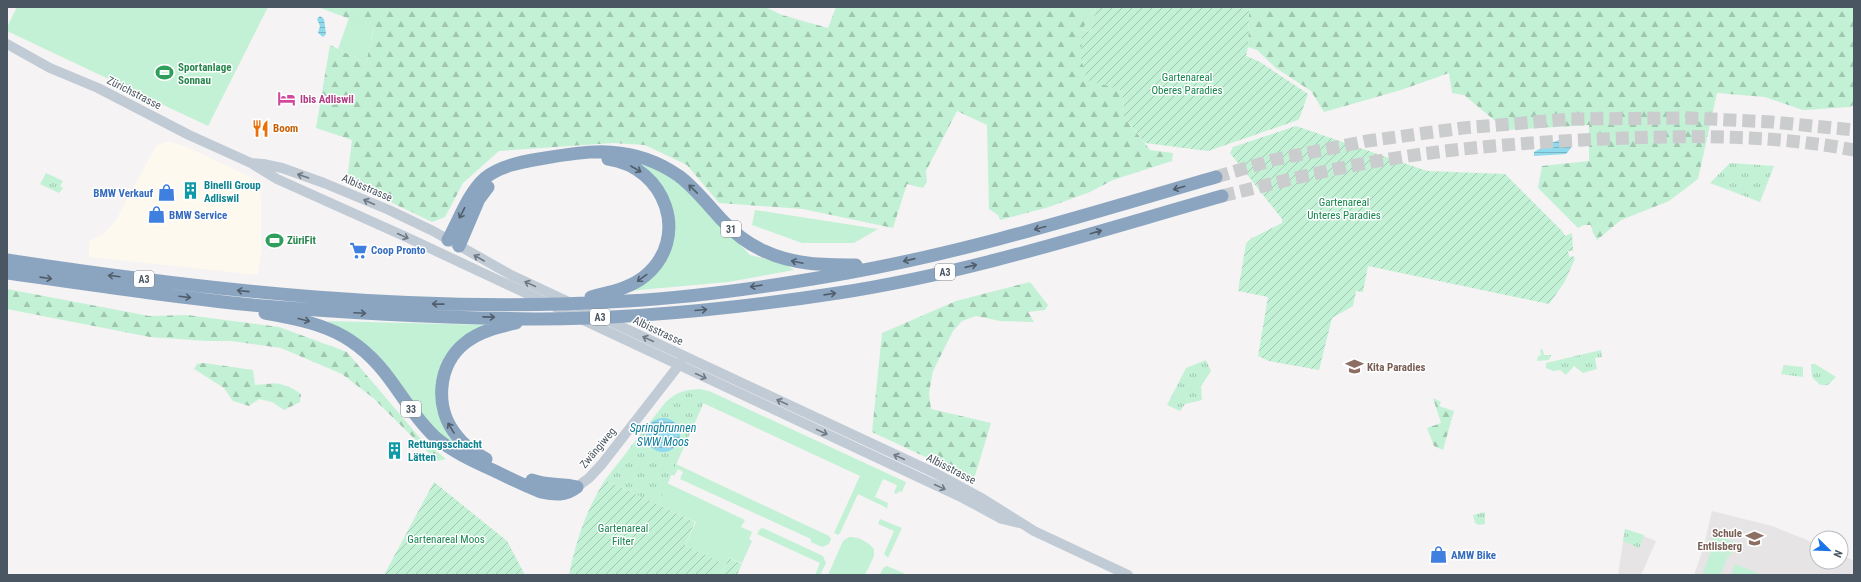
<svg xmlns="http://www.w3.org/2000/svg" width="1861" height="582" viewBox="0 0 1861 582" font-family="'Roboto Condensed',sans-serif">
  <defs>
    <pattern id="forest-firs" width="22" height="20" patternUnits="userSpaceOnUse"><rect width="22" height="20" fill="#c3f1d5"/><path d="M5 1l3.5 6h-7zM16 11l3.5 6h-7z" fill="#a0c6b0"/></pattern>
    <pattern id="park-tufts" width="24" height="20" patternUnits="userSpaceOnUse"><rect width="24" height="20" fill="#c3f1d5"/><path d="M3 7l-1-3M5 7V3M7 7l1-3M15 17l-1-3M17 17v-4M19 17l1-3" fill="none" stroke="#a0c6b0"/></pattern>
    <pattern id="garden-furrows" width="10" height="10" patternUnits="userSpaceOnUse"><rect width="10" height="10" fill="#c3f1d5"/><path d="M-1 1l2-2M0 10L10 0M9 11l2-2" fill="none" stroke="#a0c6b0"/></pattern>
    <pattern id="water-rules" width="6" height="5" patternUnits="userSpaceOnUse"><rect width="6" height="5" fill="#90daee"/><path d="M0 2.5h6" fill="none" stroke="#78b4c4"/></pattern>
  </defs>
  <rect width="100%" height="100%" fill="#f5f3f3"/>
  <path fill="#fdf9ef" d="M 164,142 L 171,142 L 187,147 L 261,182 L 261,253 L 258,275 L 89,257 L 89,241 L 106,232 L 117,218 L 150,157 L 158,144 L 160,145 Z"/>
  <path fill="#e6e4e5" d="M 1712,511 L 1772,526 L 1817,544 L 1817,562 L 1841,562 L 1841,554 L 1854,561 L 1854,575 L 1694,575 L 1704,546 Z
    M 1625,529 L 1656,541 L 1641,575 L 1618,575 Z"/>
  <path fill="#c3f1d5" d="M 17,7 L 268,7 L 208,126 L 7,31 L 7,27 Z
    M 1095,7 L 1096,7 L 1091,32 L 1082,30 Z
    M 349,18 L 374,27 L 366,63 L 338,49 Z
    M 639,164 L 659,169 L 683,184 L 750,255 L 785,264 L 794,270 L 728,282 L 628,291 L 670,248 L 656,179 Z
    M 755,210 L 878,229 L 854,243 L 802,243 L 752,225 Z
    M 327,321 L 486,325 L 462,340 L 437,405 L 466,450 L 439,435 L 339,328 Z
    M 709,391 L 906,482 L 902,492 L 900,491 L 896,494 L 894,493 L 897,485 L 883,479 L 875,497 L 888,503 L 887,509 L 885,507 L 858,494 L 840,533 L 838,535 L 834,533 L 860,476 L 703,403 Z
    M 676,464 L 829,536 L 831,539 L 829,544 L 822,547 L 811,542 L 811,539 L 680,479 L 683,472 L 678,469 L 674,476 L 671,474 Z
    M 667,483 L 745,520 L 741,527 L 752,532 L 749,539 L 752,541 L 742,563 L 729,558 L 721,575 L 715,575 L 720,563 L 685,545 L 696,522 L 658,505 Z
    M 880,519 L 902,528 L 888,558 L 884,554 L 894,531 L 878,524 Z
    M 763,528 L 823,556 L 826,563 L 820,575 L 815,575 L 820,563 L 757,534 L 760,529 Z
    M 1714,533 L 1736,543 L 1730,556 L 1708,547 Z
    M 849,537 C 857,536 869,542 874,549 L 874,556 L 865,575 L 828,575 L 843,541 Z
    M 1712,549 L 1728,556 L 1720,575 L 1702,575 Z
    M 1735,564 L 1762,575 L 1731,575 Z
    M 887,566 L 908,575 L 880,575 L 883,568 Z"/>
  <path fill="url(#forest-firs)" d="M 318,7 L 765,7 L 782,15 L 828,28 L 836,7 L 1095,7 L 1082,30 L 1121,90 L 1124,106 L 1122,114 L 1150,150 L 1173,153 L 1172,161 L 1113,180 L 1090,192 L 1049,207 L 1000,220 L 998,215 L 989,209 L 987,125 L 957,111 L 926,171 L 927,182 L 923,188 L 907,184 L 893,228 L 803,209 L 719,203 L 687,165 L 645,145 L 613,143 L 499,151 L 463,183 L 445,217 L 432,222 L 347,181 L 352,140 L 316,128 L 330,45 L 366,63 L 374,28 Z
    M 1236,7 L 1854,7 L 1854,105 L 1849,107 L 1803,110 L 1765,97 L 1717,93 L 1698,179 L 1669,201 L 1621,220 L 1597,240 L 1593,233 L 1591,225 L 1584,225 L 1578,228 L 1538,188 L 1542,166 L 1589,161 L 1589,125 L 1506,130 L 1464,95 L 1452,93 L 1449,73 L 1401,90 L 1324,112 L 1311,91 L 1276,68 L 1257,50 L 1248,47 L 1249,10 Z
    M 1030,282 L 1048,305 L 1045,310 L 1028,312 L 1034,322 L 1000,321 L 976,316 L 962,321 L 953,331 L 933,371 L 929,393 L 931,409 L 991,423 L 973,482 L 951,469 L 872,432 L 882,333 L 956,301 Z
    M 7,289 L 149,316 L 187,315 L 279,327 L 347,352 L 420,438 L 446,459 L 437,461 L 372,397 L 342,374 L 281,348 L 231,341 L 207,341 L 150,337 L 7,309 Z
    M 204,363 L 253,370 L 255,385 C 276,383 282,381 301,394 L 300,402 L 284,410 L 272,402 L 259,399 L 249,406 L 233,401 L 224,388 L 194,369 L 197,364 Z
    M 1433,398 L 1441,402 L 1439,406 L 1454,411 L 1443,450 L 1434,446 L 1427,428 L 1441,423 Z"/>
  <path fill="url(#park-tufts)" d="M 1730,163 L 1774,166 L 1760,202 L 1710,183 Z
    M 46,173 L 63,181 L 60,186 L 63,188 L 59,193 L 40,184 Z
    M 1540,349 L 1543,350 L 1544,355 L 1551,355 L 1549,360 L 1537,361 L 1538,356 L 1541,355 Z
    M 1601,350 L 1602,357 L 1595,358 L 1597,369 L 1583,373 L 1574,366 L 1566,375 L 1560,370 L 1553,371 L 1546,368 L 1546,363 Z
    M 1206,360 L 1211,371 L 1201,386 L 1202,400 L 1185,404 L 1180,411 L 1167,405 L 1186,368 Z
    M 1811,364 L 1815,364 L 1836,377 L 1828,385 L 1820,385 L 1812,377 Z
    M 1784,365 L 1803,367 L 1803,377 L 1781,374 Z
    M 700,389 L 709,391 L 658,505 L 605,480 L 664,404 C 676,392 683,390 700,389 Z
    M 1485,512 L 1485,524 L 1479,525 L 1475,523 L 1473,515 Z
    M 1625,529 L 1644,535 L 1639,548 L 1623,541 Z"/>
  <path fill="url(#garden-furrows)" d="M 1096,7 L 1236,7 L 1249,10 L 1248,47 L 1246,56 L 1260,62 L 1308,94 L 1300,117 L 1298,120 L 1208,151 L 1145,143 L 1122,114 L 1124,106 L 1121,90 L 1087,80 L 1081,59 L 1082,30 L 1091,32 Z
    M 1296,126 L 1427,171 L 1505,174 L 1563,232 L 1565,236 L 1572,233 L 1573,251 L 1568,251 L 1569,257 L 1573,256 L 1575,259 L 1564,283 L 1549,304 L 1368,266 L 1363,292 L 1356,291 L 1353,306 L 1332,318 L 1319,370 L 1269,361 L 1258,356 L 1268,297 L 1238,291 L 1246,244 L 1252,238 L 1282,223 L 1282,219 L 1230,153 L 1233,147 Z
    M 605,480 L 695,522 L 685,545 L 721,563 L 715,575 L 569,575 C 576,541 586,510 605,480 Z
    M 434,482 L 507,541 L 525,575 L 384,575 Z
    M 729,558 L 742,564 L 737,575 L 721,575 Z"/>
  <path fill="url(#water-rules)" d="M 320,16 L 324,19 L 326,34 L 323,37 L 318,33 L 320,26 L 317,19 Z
    M 1565,138 L 1572,139 L 1571,148 L 1566,154 L 1534,156 L 1534,152 L 1548,144 Z
    M646 435a17 17 0 1 1 34 0a17 17 0 1 1-34 0Z"/>
  <g fill="none" stroke-linecap="round" stroke-linejoin="round">
    <path stroke="#caccce" stroke-width="13" stroke-dasharray="13 6" stroke-linecap="butt" d="M 1216,177 L 1273,160 L 1367,141 L 1463,128 L 1570,119 L 1689,118 L 1772,122 L 1854,130
      M 1222,196 C 1275,183 1329,169 1384,160 C 1465,146 1548,141 1630,138 C 1704,135 1781,136 1854,150"/>
    <path stroke="#c1cbd6" stroke-width="10" d="M 7,44 L 50,68 L 98,88 L 189,135 L 251,163 L 277,179 L 404,236 L 963,498 L 1002,519 L 1019,523
      M 251,163 L 263,164 L 282,168 L 324,183 L 389,210 L 433,231 L 511,275 L 935,473 L 983,499 L 1034,531 L 1128,575
      M 577,487 L 589,478 L 602,464 L 679,365 L 682,359"/>
    <path stroke="#8ba5c1" stroke-width="13" d="M 448,240 C 459,220 468,193 485,178 C 500,166 521,162 539,159 C 591,150 633,144 679,176 C 695,188 707,204 721,219 C 733,232 748,244 764,251 C 794,265 824,265 856,265
      M 459,246 L 479,199 L 488,187
      M 7,260 C 212,291 419,314 627,301 C 700,297 774,286 847,273 C 972,251 1094,212 1216,177
      M 7,273 C 88,284 170,297 252,305 C 347,313 442,318 536,319 C 635,319 740,308 838,293 C 969,273 1095,232 1222,196
      M 591,297 C 609,292 629,289 645,276 C 691,238 666,167 608,159
      M 265,313 C 321,323 356,332 391,381 C 405,400 417,420 434,436 C 452,452 475,462 497,472 C 511,479 526,486 541,492 C 555,495 566,496 577,487
      M 486,459 C 475,453 464,446 457,436 C 434,409 437,365 465,343 C 480,331 498,327 516,323
      M 532,480 C 547,486 562,483 577,487"/>
  </g>
  <defs><path id="oneway-shaft" d="M-6 0H5M1.5-3L5.5 0L1.5 3" fill="none" stroke-width="1.6" stroke-linecap="round" stroke-linejoin="round"/></defs>
  <g stroke="#505e6b">
    <use href="#oneway-shaft" transform="translate(636 169) rotate(30)"/>
    <use href="#oneway-shaft" transform="translate(1179 188) rotate(164)"/>
    <use href="#oneway-shaft" transform="translate(693 189) rotate(-136)"/>
    <use href="#oneway-shaft" transform="translate(462 213) rotate(117)"/>
    <use href="#oneway-shaft" transform="translate(1040 228) rotate(165)"/>
    <use href="#oneway-shaft" transform="translate(1096 232) rotate(-16)"/>
    <use href="#oneway-shaft" transform="translate(909 260) rotate(167)"/>
    <use href="#oneway-shaft" transform="translate(797 262) rotate(-168)"/>
    <use href="#oneway-shaft" transform="translate(971 266) rotate(-13)"/>
    <use href="#oneway-shaft" transform="translate(114 276) rotate(-173)"/>
    <use href="#oneway-shaft" transform="translate(46 278) rotate(8)"/>
    <use href="#oneway-shaft" transform="translate(642 278) rotate(144)"/>
    <use href="#oneway-shaft" transform="translate(756 286) rotate(172)"/>
    <use href="#oneway-shaft" transform="translate(243 291) rotate(-174)"/>
    <use href="#oneway-shaft" transform="translate(830 294) rotate(-8)"/>
    <use href="#oneway-shaft" transform="translate(185 297) rotate(7)"/>
    <use href="#oneway-shaft" transform="translate(438 304) rotate(-179)"/>
    <use href="#oneway-shaft" transform="translate(701 310) rotate(-5)"/>
    <use href="#oneway-shaft" transform="translate(360 313) rotate(3)"/>
    <use href="#oneway-shaft" transform="translate(489 317) rotate(1)"/>
    <use href="#oneway-shaft" transform="translate(304 320) rotate(14)"/>
    <use href="#oneway-shaft" transform="translate(451 428) rotate(-121)"/>
  </g>
  <g stroke="#6e7984">
    <use href="#oneway-shaft" transform="translate(303 176) rotate(-161)"/>
    <use href="#oneway-shaft" transform="translate(369 202) rotate(-156)"/>
    <use href="#oneway-shaft" transform="translate(403 236) rotate(25)"/>
    <use href="#oneway-shaft" transform="translate(479 258) rotate(-150)"/>
    <use href="#oneway-shaft" transform="translate(530 284) rotate(-155)"/>
    <use href="#oneway-shaft" transform="translate(648 339) rotate(-155)"/>
    <use href="#oneway-shaft" transform="translate(701 376) rotate(25)"/>
    <use href="#oneway-shaft" transform="translate(782 402) rotate(-155)"/>
    <use href="#oneway-shaft" transform="translate(822 432) rotate(25)"/>
    <use href="#oneway-shaft" transform="translate(899 457) rotate(-155)"/>
    <use href="#oneway-shaft" transform="translate(940 487) rotate(25)"/>
  </g>
  <defs>
    <symbol id="stadium-bare" viewBox="-9 -9 18 18"><path d="M0-5a6.5 5 0 1 0 0 10a6.5 5 0 1 0 0-10ZM-3.5-1.8h7v3.6h-7Z" fill="#2e9e5b" stroke="#fff" stroke-width="2.5" paint-order="stroke"/></symbol>
    <symbol id="hotel-bare" viewBox="-9 -9 18 18"><path d="M-6-4.5h1.5V1H6V5H4.5V3h-9V5H-6ZM-4 0a1.8 1.8 0 1 1 3.6 0ZM.5 0V-2.5h3Q6-2.5 6 0Z" fill="#d1479c" stroke="#fff" stroke-width="2.5" paint-order="stroke"/></symbol>
    <symbol id="restaurant-bare" viewBox="-9 -9 18 18"><path d="M-5-6h1v4h1v-4h1v4h1v-4h1v5L-1.5 .5V6h-2V.5L-5-1ZM5-6V6H3V1.5H1.5Q1.5-4 5-6Z" fill="#e8710a" stroke="#fff" stroke-width="2.5" paint-order="stroke"/></symbol>
    <symbol id="building-bare" viewBox="-9 -9 18 18"><path d="M-4-6H4V6H1V3H-1V6H-4ZM-2.5-4.3h1.7v1.8h-1.7ZM.8-4.3h1.7v1.8H.8ZM-2.5-1h1.7V.8h-1.7ZM.8-1h1.7V.8H.8Z" fill="#0f9aa8" stroke="#fff" stroke-width="2.5" paint-order="stroke"/></symbol>
    <symbol id="shop-bare" viewBox="-9 -9 18 18"><path d="M-5-2.5h2.3a2.7 3.5 0 0 1 5.4 0H5L5.5 6h-11ZM-1.5-2.5h3a1.5 2.3 0 0 0-3 0Z" fill="#3f7fe0" stroke="#fff" stroke-width="2.5" paint-order="stroke"/></symbol>
    <symbol id="supermarket-bare" viewBox="-9 -9 18 18"><path d="M-6-5.5h2.5l.6 2H6L4.5 2H-2.5L-4.4-4H-6ZM-1.5 3.2a1.3 1.3 0 1 0 .1 0ZM3 3.2a1.3 1.3 0 1 0 .1 0Z" fill="#3f7fe0" stroke="#fff" stroke-width="2.5" paint-order="stroke"/></symbol>
    <symbol id="school-bare" viewBox="-9 -9 18 18"><path d="M0-5L7-2L0 1L-7-2ZM-4 1L0 2.5L4 1V4Q0 6-4 4Z" fill="#8d6e63" stroke="#fff" stroke-width="2.5" paint-order="stroke"/></symbol>
  </defs>
  <g fill-rule="evenodd">
    <use href="#stadium-bare" x="152" y="60" width="25" height="25"/>
    <use href="#hotel-bare" x="274" y="86" width="25" height="25"/>
    <use href="#restaurant-bare" x="248" y="116" width="25" height="25"/>
    <use href="#building-bare" x="178" y="178" width="25" height="25"/>
    <use href="#shop-bare" x="154" y="180" width="25" height="25"/>
    <use href="#shop-bare" x="144" y="202" width="25" height="25"/>
    <use href="#stadium-bare" x="262" y="228" width="25" height="25"/>
    <use href="#supermarket-bare" x="346" y="238" width="25" height="25"/>
    <use href="#school-bare" x="1342" y="354" width="25" height="25"/>
    <use href="#building-bare" x="382" y="438" width="25" height="25"/>
    <use href="#school-bare" x="1742" y="526" width="25" height="25"/>
    <use href="#shop-bare" x="1426" y="542" width="25" height="25"/>
  </g>
  <g text-anchor="middle" dominant-baseline="central" stroke-width="3" stroke-linejoin="round" paint-order="stroke">
    <g fill="#fff" stroke="#808990" stroke-width="1">
      <rect x="721" y="221" width="20" height="16" rx="3"/>
      <rect x="935" y="264" width="20" height="16" rx="3"/>
      <rect x="134" y="271" width="20" height="16" rx="3"/>
      <rect x="590" y="309" width="20" height="16" rx="3"/>
      <rect x="401" y="401" width="20" height="16" rx="3"/>
    </g>
    <g font-size="10" font-weight="bold" fill="#4a5661">
      <text x="731" y="229">31</text>
      <text x="945" y="272">A3</text>
      <text x="144" y="279">A3</text>
      <text x="600" y="317">A3</text>
      <text x="411" y="409">33</text>
    </g>
    <g font-size="11" font-weight="bold" fill="#27864d" stroke="#fff" text-anchor="start">
      <text x="178" y="67">Sportanlage<tspan x="178" dy="13">Sonnau</tspan></text>
      <text x="287" y="240">ZüriFit</text>
    </g>
    <g font-size="11" fill="#17864f" stroke="#fff">
      <text x="1187" y="77">Gartenareal<tspan x="1187" dy="13">Oberes Paradies</tspan></text>
      <text x="1344" y="202">Gartenareal<tspan x="1344" dy="13">Unteres Paradies</tspan></text>
      <text x="623" y="528">Gartenareal<tspan x="623" dy="13">Filter</tspan></text>
      <text x="446" y="539">Gartenareal Moos</text>
    </g>
    <g font-size="11" fill="#4a5661" stroke="#fff">
      <text transform="translate(134 93) rotate(27)">Zürichstrasse</text>
      <text transform="translate(367 188) rotate(23)">Albisstrasse</text>
      <text transform="translate(658 331) rotate(25)">Albisstrasse</text>
      <text transform="translate(598 448) rotate(-50)">Zwängiweg</text>
      <text transform="translate(951 469) rotate(27)">Albisstrasse</text>
    </g>
    <g font-size="11" font-weight="bold" fill="#b23c85" stroke="#fff" text-anchor="start">
      <text x="300" y="99">Ibis Adliswil</text>
    </g>
    <g font-size="11" font-weight="bold" fill="#c56008" stroke="#fff" text-anchor="start">
      <text x="273" y="128">Boom</text>
    </g>
    <g font-size="11" font-weight="bold" fill="#0d838f" stroke="#fff" text-anchor="start">
      <text x="204" y="185">Binelli Group<tspan x="204" dy="13">Adliswil</tspan></text>
      <text x="408" y="444">Rettungsschacht<tspan x="408" dy="13">Lätten</tspan></text>
    </g>
    <g font-size="11" font-weight="bold" fill="#366cbe" stroke="#fff" text-anchor="start">
      <text x="153" y="193" text-anchor="end">BMW Verkauf</text>
      <text x="169" y="215">BMW Service</text>
      <text x="371" y="250">Coop Pronto</text>
      <text x="1451" y="555">AMW Bike</text>
    </g>
    <g font-size="11" font-weight="bold" fill="#785e54" stroke="#fff" text-anchor="start">
      <text x="1367" y="367">Kita Paradies</text>
      <text x="1742" y="533" text-anchor="end">Schule<tspan x="1742" dy="13">Entlisberg</tspan></text>
    </g>
    <g font-size="12" font-style="italic" fill="#0c7c9b" stroke="#fff">
      <text x="663" y="428">Springbrunnen<tspan x="663" dy="14">SWW Moos</tspan></text>
    </g>
  </g>
  <rect width="1861" height="582" fill="none" stroke="#4a5661" stroke-width="16"/>
  <g transform="translate(1829 550) rotate(113)"><circle r="19" fill="#ffffff" stroke="#b7bbc0"/>
  <path d="M0-3L7 15L0 10L-7 15Z" fill="#1a73e8"/>
  <text y="-6" font-size="11" font-weight="bold" text-anchor="middle" fill="#4a5661">N</text>
  </g>
</svg>
